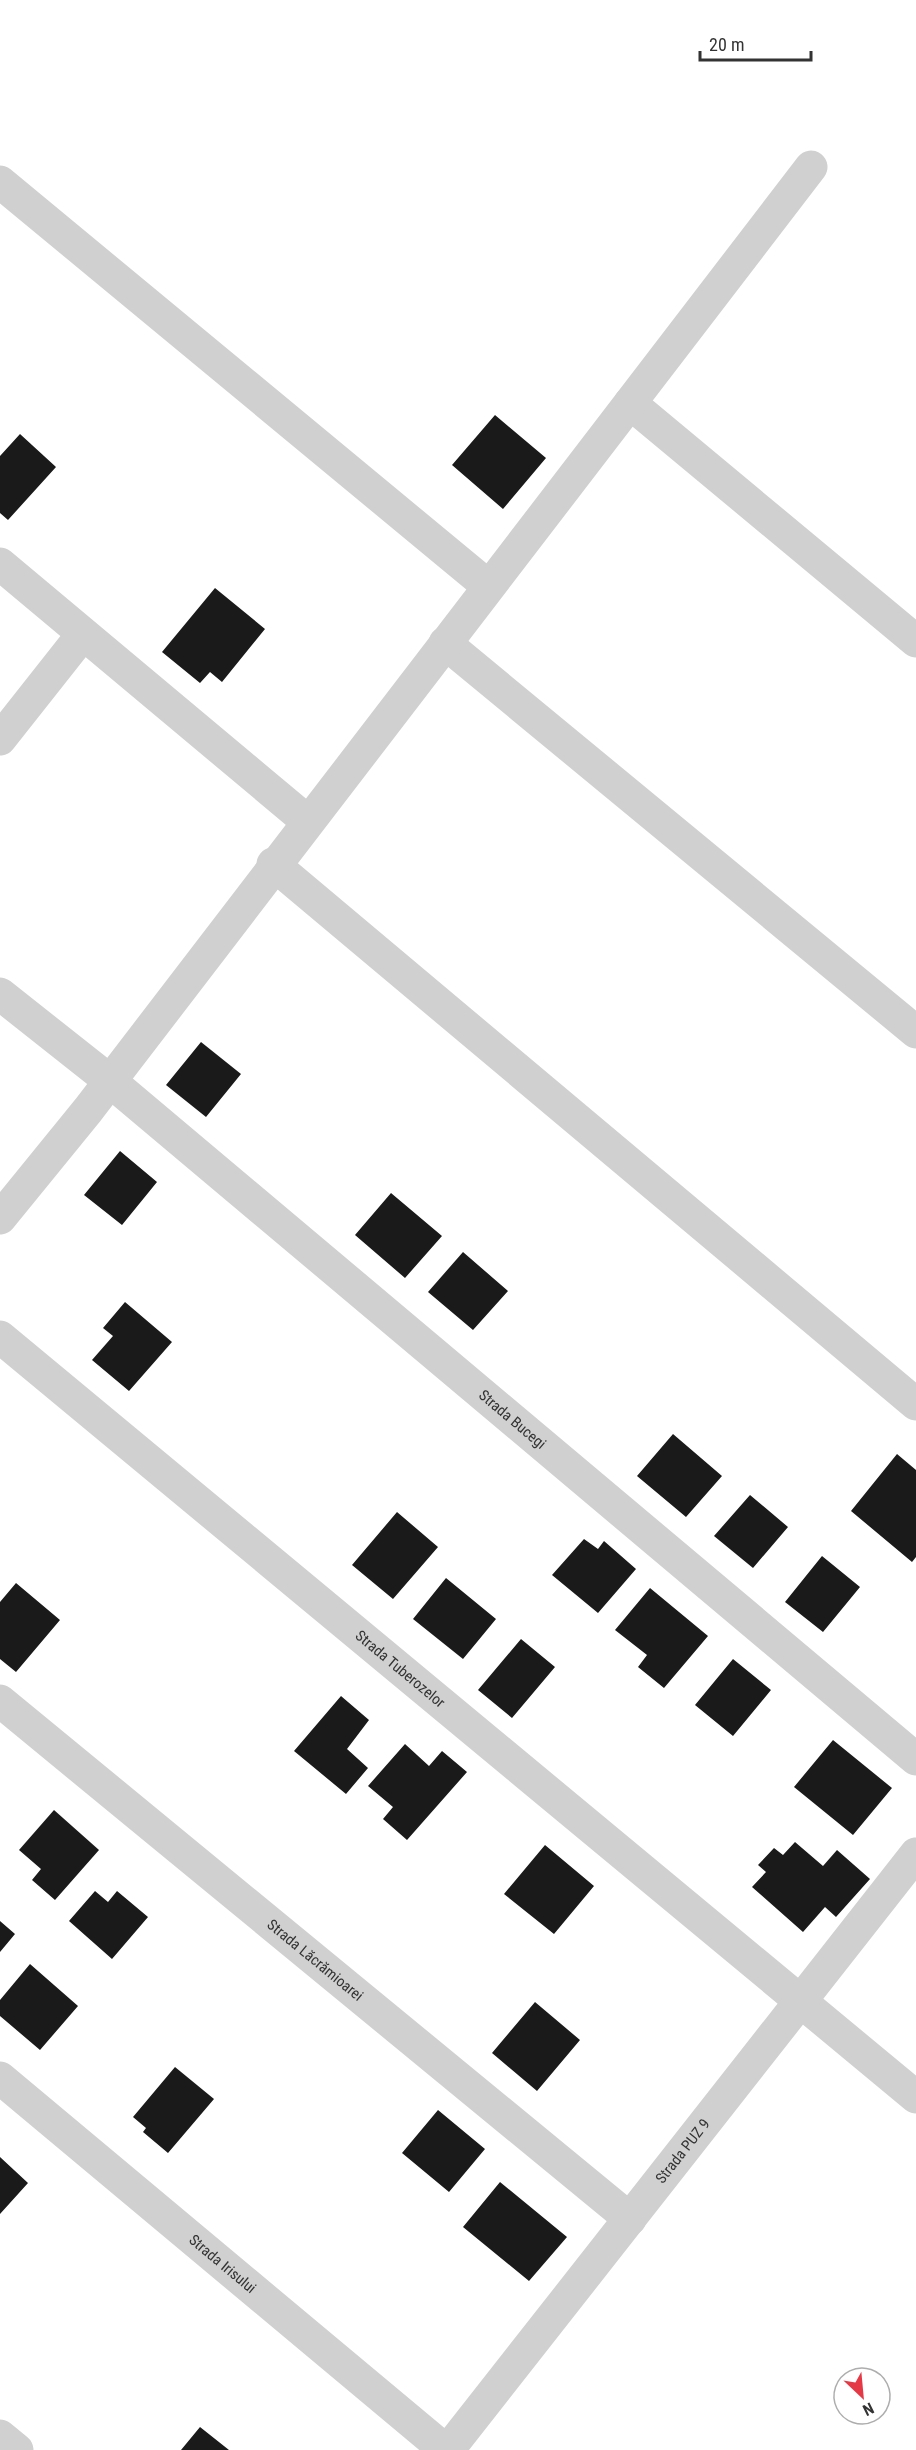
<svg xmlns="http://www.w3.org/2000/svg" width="916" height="2450" viewBox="0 0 916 2450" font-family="'Roboto Condensed',sans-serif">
  <rect width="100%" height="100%" fill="#fff"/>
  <path fill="#1a1a1a" d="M 495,415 L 546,458 L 503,509 L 452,465 Z
    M 20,434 L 56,467 L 8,520 L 0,513 L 0,456 Z
    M 215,588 L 265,629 L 222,682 L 210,672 L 200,683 L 162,652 Z
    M 201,1042 L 241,1074 L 206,1117 L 166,1085 Z
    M 120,1151 L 157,1182 L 122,1225 L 84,1195 Z
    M 391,1193 L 442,1236 L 405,1278 L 355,1235 Z
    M 463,1252 L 508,1291 L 473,1330 L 428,1292 Z
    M 125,1302 L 172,1342 L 129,1391 L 92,1360 L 113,1336 L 103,1328 Z
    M 673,1434 L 722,1476 L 686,1517 L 637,1476 Z
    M 897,1454 L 916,1470 L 916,1557 L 912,1562 L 851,1511 Z
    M 750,1495 L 788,1527 L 753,1568 L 714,1536 Z
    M 397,1512 L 438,1547 L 393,1599 L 352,1565 Z
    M 584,1539 L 598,1549 L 604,1541 L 636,1569 L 598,1613 L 552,1575 Z
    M 822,1556 L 860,1587 L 823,1632 L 785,1602 Z
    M 446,1578 L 496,1619 L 463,1659 L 413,1619 Z
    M 16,1583 L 60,1620 L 16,1672 L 0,1659 L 0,1602 Z
    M 650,1588 L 708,1636 L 664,1688 L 638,1667 L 647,1655 L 615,1630 Z
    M 521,1639 L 555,1667 L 512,1718 L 478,1690 Z
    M 733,1659 L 771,1690 L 733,1736 L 695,1705 Z
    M 341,1696 L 369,1720 L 347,1749 L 368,1768 L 346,1794 L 294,1751 Z
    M 833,1740 L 892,1788 L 853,1835 L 794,1787 Z
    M 405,1744 L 429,1766 L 442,1751 L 467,1772 L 407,1840 L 383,1819 L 393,1807 L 368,1786 Z
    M 54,1810 L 99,1850 L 55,1900 L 32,1880 L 41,1869 L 19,1850 Z
    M 795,1842 L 823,1866 L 837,1850 L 870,1879 L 836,1917 L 825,1907 L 803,1932 L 752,1887 L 766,1872 L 758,1865 L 774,1848 L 783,1855 Z
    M 545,1845 L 594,1886 L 554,1934 L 504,1894 Z
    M 95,1891 L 108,1902 L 117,1891 L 148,1917 L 112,1959 L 69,1921 Z
    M 0,1921 L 15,1934 L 0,1952 Z
    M 30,1964 L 78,2006 L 40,2050 L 0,2016 L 0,2000 Z
    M 535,2002 L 580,2040 L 537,2091 L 492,2053 Z
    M 175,2067 L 214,2099 L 168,2153 L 143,2132 L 146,2128 L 133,2117 Z
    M 438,2110 L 485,2149 L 449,2192 L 402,2153 Z
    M 0,2157 L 28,2183 L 0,2214 Z
    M 500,2182 L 567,2237 L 529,2281 L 463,2227 Z
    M 200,2427 L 229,2450 L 181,2450 Z"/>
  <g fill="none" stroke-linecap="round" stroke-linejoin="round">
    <g stroke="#d0d0d0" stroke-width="33">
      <path d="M 0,182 L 488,586"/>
      <path d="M 630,403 L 916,641"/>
      <path d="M 0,564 L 307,821"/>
      <path d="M 445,643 L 916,1032"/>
      <path d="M 0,739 L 83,634"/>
      <path d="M 273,864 L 916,1404"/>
      <path id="s1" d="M 0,994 L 110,1081 L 916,1759"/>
      <path d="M 0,1218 L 88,1110 L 811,167"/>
      <path id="s2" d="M 0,1337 L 916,2097"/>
      <path id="s3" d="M 0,1701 L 630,2219"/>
      <path id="s4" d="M 0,2078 L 445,2450"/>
      <path d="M 0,2436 L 17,2450"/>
      <path id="s5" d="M 448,2450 L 916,1854"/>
    </g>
  </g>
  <g text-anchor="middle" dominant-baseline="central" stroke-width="6" stroke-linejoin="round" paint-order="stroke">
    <g font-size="15" fill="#333" stroke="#fff">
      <text stroke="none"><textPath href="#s1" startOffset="666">Strada Bucegi</textPath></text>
      <text stroke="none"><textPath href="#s2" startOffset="520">Strada Tuberozelor</textPath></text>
      <text stroke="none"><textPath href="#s3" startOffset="408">Strada Lăcrămioarei</textPath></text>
      <text stroke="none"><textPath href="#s5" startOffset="380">Strada PUZ 9</textPath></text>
      <text stroke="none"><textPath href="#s4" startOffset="290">Strada Irisului</textPath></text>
    </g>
  </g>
  <g transform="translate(862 2396) rotate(154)"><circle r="28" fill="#ffffff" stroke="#adadad" stroke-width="1.5"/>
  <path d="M0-4.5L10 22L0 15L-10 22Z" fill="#e63946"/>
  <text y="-9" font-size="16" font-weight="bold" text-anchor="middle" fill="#333333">N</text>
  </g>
  <path d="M700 51v9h111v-9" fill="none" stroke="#333333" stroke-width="3"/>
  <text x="709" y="51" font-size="18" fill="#333333" stroke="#ffffff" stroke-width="4.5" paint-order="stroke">20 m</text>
</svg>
